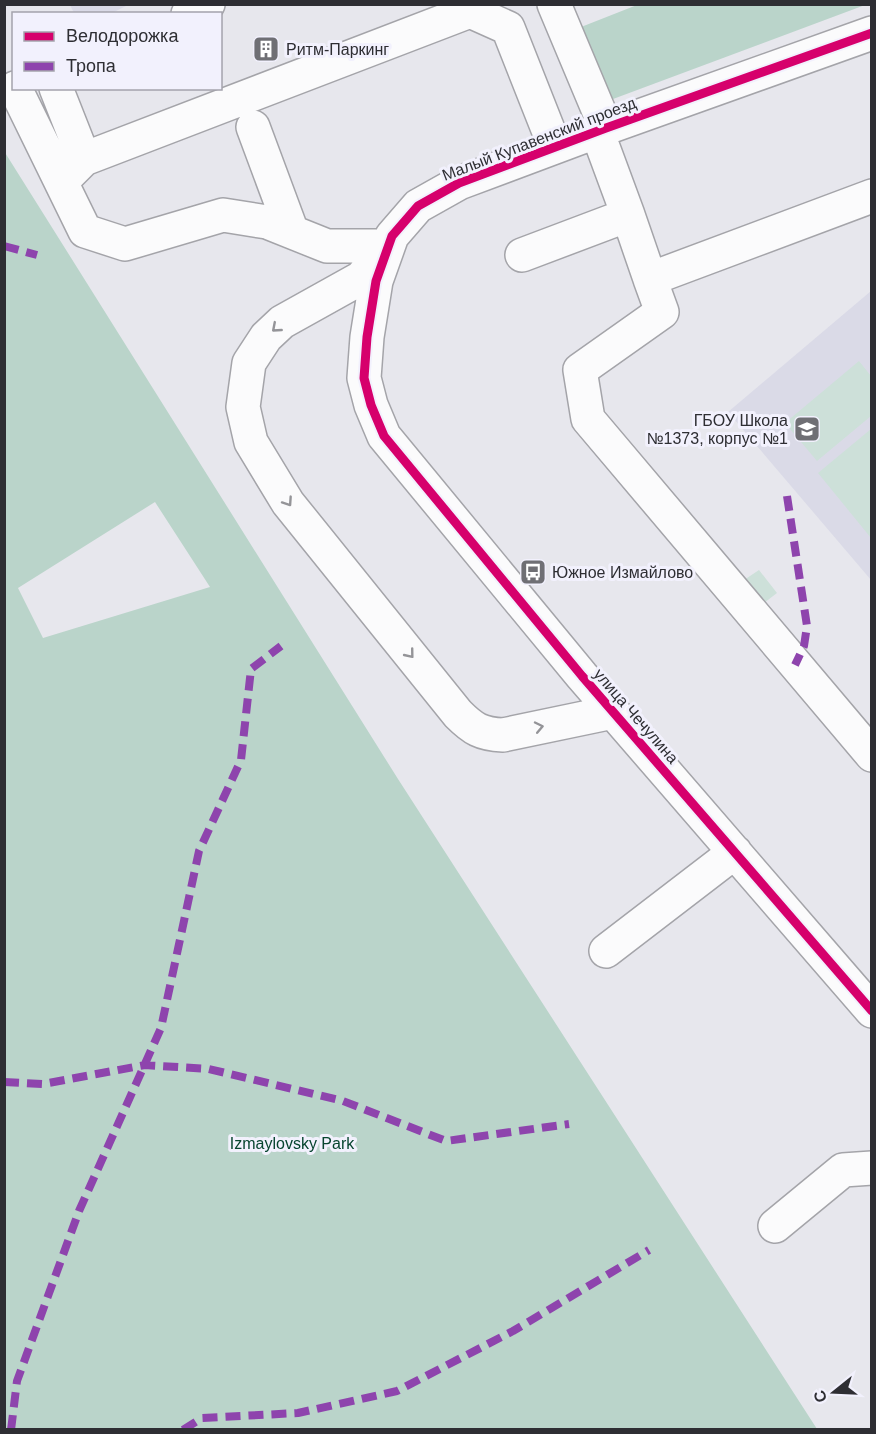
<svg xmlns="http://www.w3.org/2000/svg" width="876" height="1434" viewBox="0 0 876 1434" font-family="Arial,sans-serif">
  <rect width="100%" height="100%" fill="#e7e7ed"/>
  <path fill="#dadae7" d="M 70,5 L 128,5 L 110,14 L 74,13 Z
    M 871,291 L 871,580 L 728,412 Z"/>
  <path fill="#cde0d9" d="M 859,361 L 871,376 L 871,416 L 817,461 L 785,423 Z
    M 871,429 L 871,538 L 818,473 Z
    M 759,570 L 777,593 L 755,610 L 735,586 Z"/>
  <path fill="#bad4ca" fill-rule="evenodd" d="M 637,5 L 865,5 L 605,102 L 576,29 Z
    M 4,151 L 398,779 L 817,1429 L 5,1429 ZM 155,502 L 210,587 L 43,638 L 18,588 Z"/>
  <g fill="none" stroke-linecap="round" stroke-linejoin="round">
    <defs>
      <path id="minor" d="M 554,4 L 606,128
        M 188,14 L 208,4
        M 872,33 L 606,128 L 459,183 L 418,206 L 392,236 L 376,281 L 367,337 L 364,378 L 371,405 L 384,436 L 582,676 L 872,1011
        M 15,88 L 85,231 L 125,244 L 223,215 L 267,222 L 327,246 L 388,246
        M 56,88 L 84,159
        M 253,127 L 292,232
        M 61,182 L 84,159 L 470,11 L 508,28 L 555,147
        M 872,196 L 650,279 L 662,312 L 580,370 L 588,419 L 872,755
        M 628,215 L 650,279
        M 383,252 L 361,278 L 282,322 L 266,337 L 249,363 L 243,407 L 251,442 L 288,503 L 458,714 C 473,729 481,734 503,735 L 613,712
        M 522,255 L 628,215 L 597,131
        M 606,951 L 735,852
        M 775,1226 L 843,1170 L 872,1168"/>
    </defs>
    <use href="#minor" stroke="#a4a4a9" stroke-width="36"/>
    <use href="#minor" stroke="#fbfbfc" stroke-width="33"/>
    <path stroke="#8e44ad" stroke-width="8" stroke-dasharray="15 8" stroke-linecap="butt" d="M 4,246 L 37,255
      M 787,496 L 807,626 L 804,646 L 795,665
      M 4,1082 L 43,1084 L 145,1065 L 209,1069 L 343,1101 L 446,1141 L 569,1124
      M 11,1430 L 17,1381 L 79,1211 L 161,1028 L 199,851 L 241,760 L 251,669 L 281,646
      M 183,1430 L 202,1418 L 298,1413 L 397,1391 L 513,1331 L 649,1250"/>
    <defs>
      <path id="cycleway" d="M 872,33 L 606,128 L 459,183 L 418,206 L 392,236 L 376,281 L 367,337 L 364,378 L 371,405 L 384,436 L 582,676 L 872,1011"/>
    </defs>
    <use href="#cycleway" stroke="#f2f1fd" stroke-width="13"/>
    <use href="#cycleway" stroke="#d6006c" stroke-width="9"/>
  </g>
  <defs><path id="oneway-chevron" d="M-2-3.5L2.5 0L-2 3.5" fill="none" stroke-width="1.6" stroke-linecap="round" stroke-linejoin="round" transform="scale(1.5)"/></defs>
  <g stroke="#949498">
    <use href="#oneway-chevron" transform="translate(276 328) rotate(139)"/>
    <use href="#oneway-chevron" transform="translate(288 502) rotate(56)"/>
    <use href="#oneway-chevron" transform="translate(410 654) rotate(51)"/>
    <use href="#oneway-chevron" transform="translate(539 727) rotate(-12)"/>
  </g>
  <defs>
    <symbol id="building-square" viewBox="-11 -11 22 22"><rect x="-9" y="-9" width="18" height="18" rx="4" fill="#6f6f74" stroke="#f2f1fd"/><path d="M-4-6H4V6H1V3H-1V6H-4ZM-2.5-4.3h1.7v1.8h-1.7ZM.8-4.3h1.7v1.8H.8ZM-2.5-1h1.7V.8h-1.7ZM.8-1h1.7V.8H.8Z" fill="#fff"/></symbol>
    <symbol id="school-square" viewBox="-11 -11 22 22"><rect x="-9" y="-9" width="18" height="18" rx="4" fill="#6f6f74" stroke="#f2f1fd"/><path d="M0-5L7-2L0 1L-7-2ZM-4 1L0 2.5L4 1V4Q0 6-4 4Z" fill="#fff"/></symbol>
    <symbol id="bus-square" viewBox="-11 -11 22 22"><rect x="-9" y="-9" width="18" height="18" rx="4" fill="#6f6f74" stroke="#f2f1fd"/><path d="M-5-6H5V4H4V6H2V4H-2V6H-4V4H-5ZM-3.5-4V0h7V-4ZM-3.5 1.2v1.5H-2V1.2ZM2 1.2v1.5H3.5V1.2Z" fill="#fff"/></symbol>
  </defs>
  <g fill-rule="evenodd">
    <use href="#building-square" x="251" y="34" width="30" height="30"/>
    <use href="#school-square" x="792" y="414" width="30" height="30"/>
    <use href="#bus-square" x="518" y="557" width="30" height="30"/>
  </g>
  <g text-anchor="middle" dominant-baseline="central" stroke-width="6" stroke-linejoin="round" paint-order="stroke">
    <g font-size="16" fill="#2e2e33" stroke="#f2f1fd" text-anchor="start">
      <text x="286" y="49">Ритм-Паркинг</text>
      <text x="788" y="420" text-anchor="end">ГБОУ Школа<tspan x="788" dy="18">№1373, корпус №1</tspan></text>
      <text x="552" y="572">Южное Измайлово</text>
    </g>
    <g font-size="16" fill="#2e2e33" stroke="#f2f1fd">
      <text transform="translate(539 139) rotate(-21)">Малый Купавенский проезд</text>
      <text transform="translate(636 716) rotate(49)">улица Чечулина</text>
    </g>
    <g font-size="16" fill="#07452f" stroke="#f2f1fd">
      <text x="292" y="1143">Izmaylovsky Park</text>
    </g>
  </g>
  <rect width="876" height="1434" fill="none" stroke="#2e2e33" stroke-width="12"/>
  <rect x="12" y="12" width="210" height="78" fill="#f2f1fd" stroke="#a4a3ac" stroke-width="1.5"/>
  <rect x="24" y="32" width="30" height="9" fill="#d6006c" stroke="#a4a3ac" stroke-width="1.5"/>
  <text x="66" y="42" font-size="18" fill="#2e2e33">Велодорожка</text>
  <rect x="24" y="62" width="30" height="9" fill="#8e44ad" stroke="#a4a3ac" stroke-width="1.5"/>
  <text x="66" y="72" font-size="18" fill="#2e2e33">Тропа</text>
  <g transform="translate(834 1392) rotate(252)" stroke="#f2f1fd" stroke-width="4.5" paint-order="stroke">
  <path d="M0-4.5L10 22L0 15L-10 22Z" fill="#2e2e33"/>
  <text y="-9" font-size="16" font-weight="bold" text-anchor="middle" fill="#2e2e33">С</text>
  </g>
</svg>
